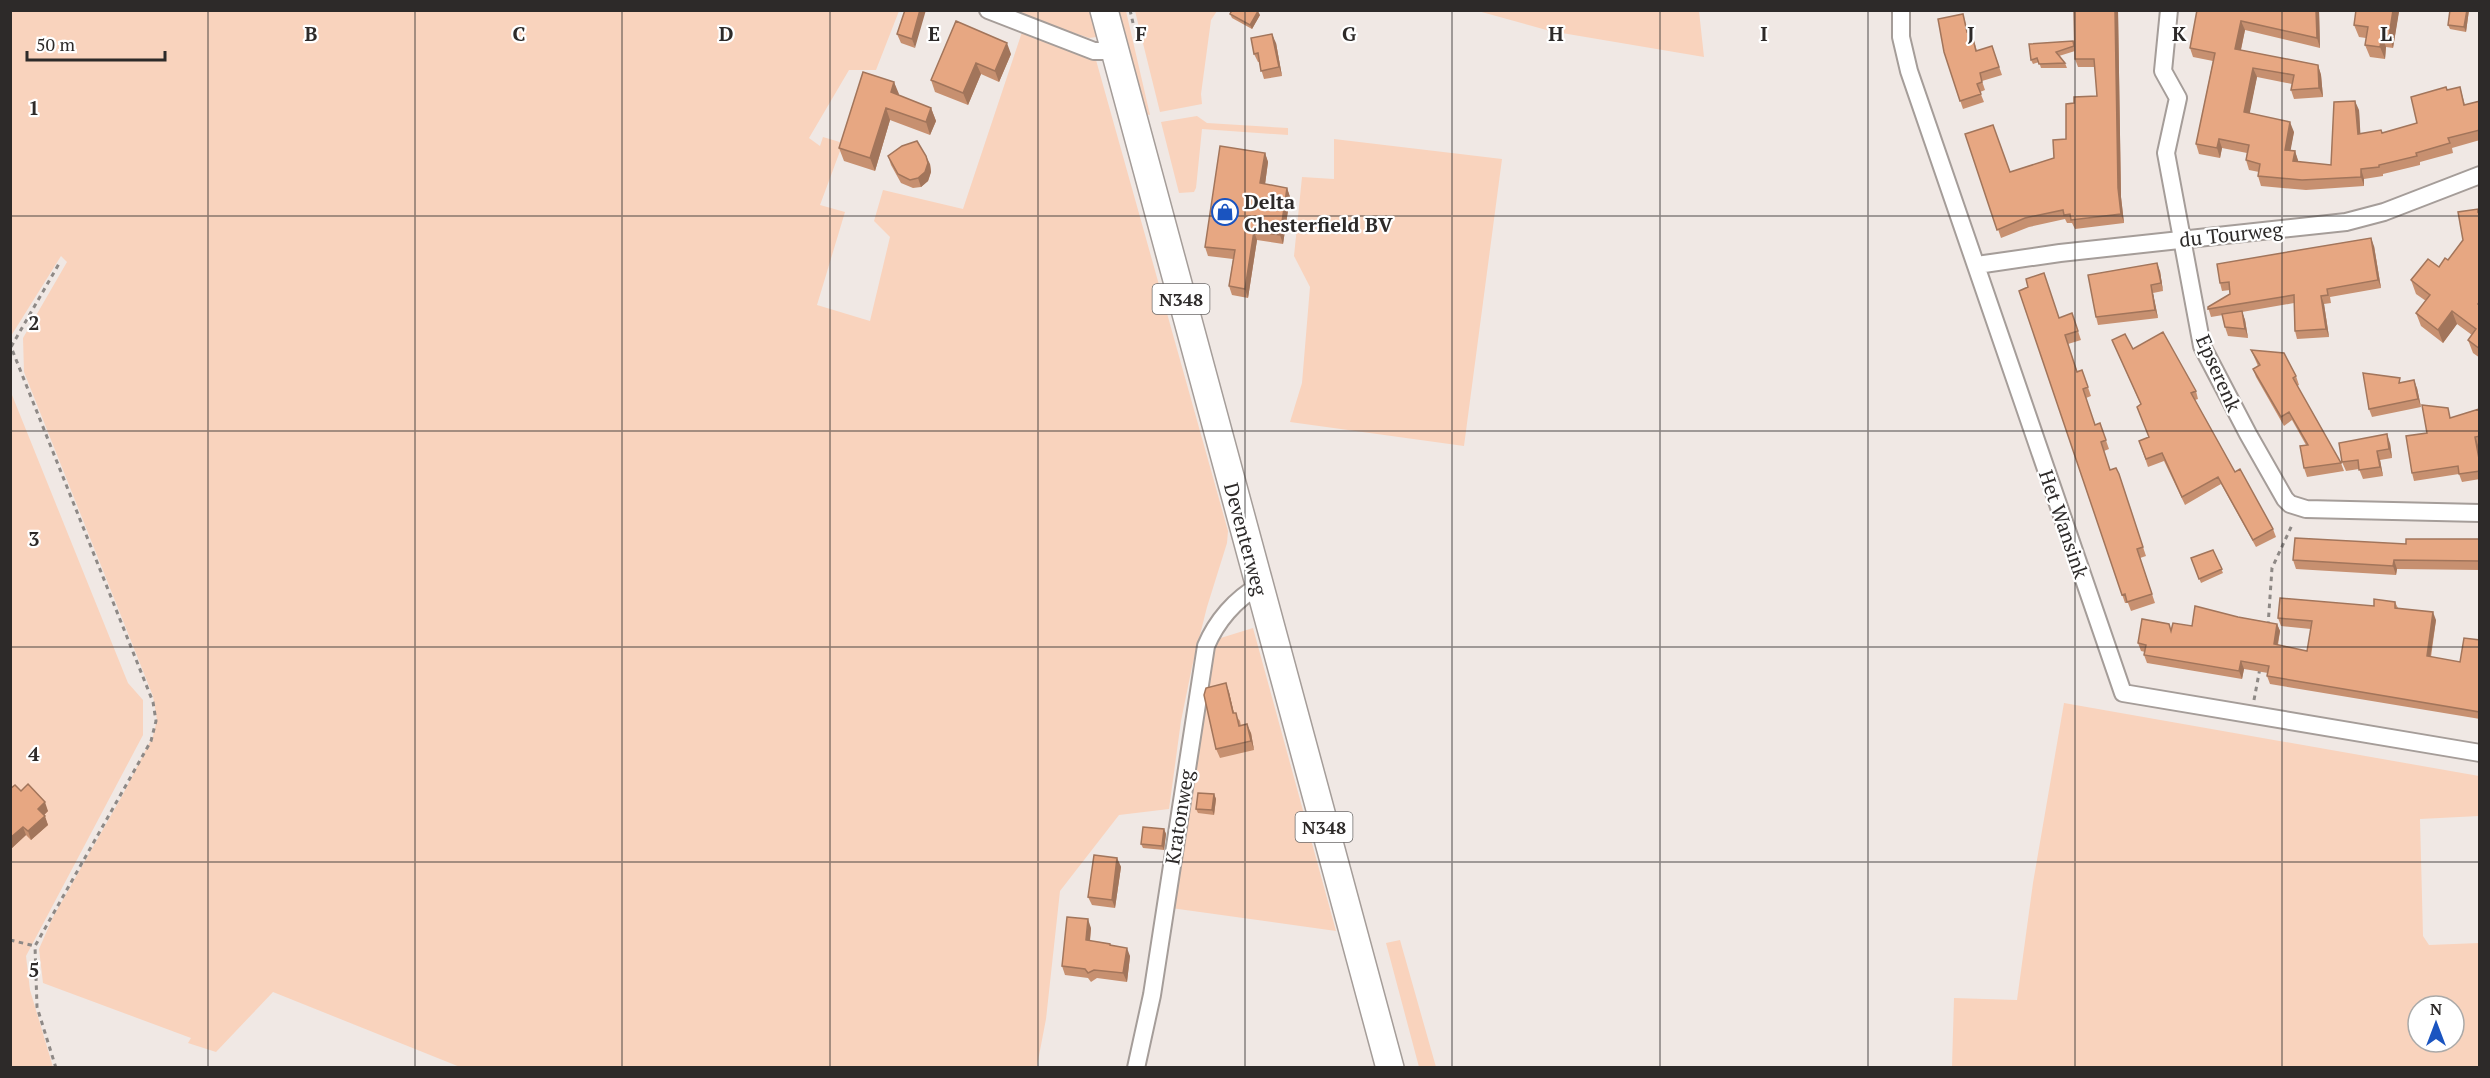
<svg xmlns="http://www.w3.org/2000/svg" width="2490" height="1078" viewBox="0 0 2490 1078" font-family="'PT Serif',serif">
  <rect width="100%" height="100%" fill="#f0e8e4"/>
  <path fill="#f9d3bd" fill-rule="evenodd" d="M 10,11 L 899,11 L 876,70 L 849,70 L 809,138 L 820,146 L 823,137 L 843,143 L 820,205 L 845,212 L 817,305 L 870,321 L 890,237 L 874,221 L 883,190 L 963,209 L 1022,32 L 1096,60 L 1228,531 L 1227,543 L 1207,607 L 1192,667 L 1181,721 L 1169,809 L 1119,815 L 1060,891 L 1046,1019 L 1037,1066 L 1041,1067 L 460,1067 L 273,992 L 216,1052 L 188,1043 L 191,1038 L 43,983 L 39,949 L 53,917 L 122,796 L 153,736 L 157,720 L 153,696 L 24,372 L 23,338 L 67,262 L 61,256 L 11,336 Z
    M 1010,11 L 1094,11 L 1099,32 L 1097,37 L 1089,38 Z
    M 1117,11 L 1126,11 L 1150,115 L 1144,114 Z
    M 1135,11 L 1217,11 L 1211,20 L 1201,94 L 1202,104 L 1160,112 Z
    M 1478,11 L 1699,11 L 1704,57 L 1550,31 Z
    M 1197,116 L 1207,123 L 1288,128 L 1288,135 L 1202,129 L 1196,188 L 1194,192 L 1179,193 L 1161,122 Z
    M 1334,139 L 1502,159 L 1464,446 L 1290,422 L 1302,383 L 1310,287 L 1294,256 L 1302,177 L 1334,179 Z
    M 10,390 L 128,683 L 143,700 L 143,735 L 26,956 L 30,990 L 53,1067 L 11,1067 Z
    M 1253,628 L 1336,931 L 1171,908 L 1211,641 Z
    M 2064,703 L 2479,776 L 2479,816 L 2420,819 L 2423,936 L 2429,945 L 2479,943 L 2479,1067 L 1952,1067 L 1954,998 L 2017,1000 L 2033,883 ZM 2418,1006 L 2454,1006 L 2454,1042 L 2418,1042 Z
    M 1400,940 L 1436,1067 L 1419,1067 L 1386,943 Z"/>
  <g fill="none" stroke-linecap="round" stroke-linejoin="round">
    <defs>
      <path id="minor" d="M 988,10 L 1094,51 L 1115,51
        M 1901,10 L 1901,37 L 1909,71 L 2123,693 L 2480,753
        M 2169,10 L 2163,71 L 2178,98 L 2166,153 L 2202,346 L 2248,434 L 2285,499 L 2290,504 L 2306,509 L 2480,513
        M 1977,265 L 2060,253 L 2346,222 L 2384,212 L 2480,175
        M 1136,1068 L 1152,995 L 1206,646 C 1216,622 1235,599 1259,586"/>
      <path id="primary" d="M 1104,10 L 1390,1068"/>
    </defs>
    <use href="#minor" stroke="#a59d99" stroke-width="20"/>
    <use href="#primary" stroke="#a59d99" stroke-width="30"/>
    <path stroke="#8e8986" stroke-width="3" stroke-dasharray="4.5 4.5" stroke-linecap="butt" d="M 1130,10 L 1133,23
      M 2268,626 L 2272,568 L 2293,523
      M 2254,700 L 2260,668
      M 10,940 L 35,946
      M 56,1068 L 37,1007 L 35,946 L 151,741 L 156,721 L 153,702 L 11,347 L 60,262"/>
    <use href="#minor" stroke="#fff" stroke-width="16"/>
    <use href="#primary" stroke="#fff" stroke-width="27"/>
  </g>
  <path fill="#c79070" d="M 905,10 L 915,48 L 901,43 L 897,34 Z
    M 2118,10 L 2121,197 L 2124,223 L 2075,229 L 2072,223 L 2067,223 L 2065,219 L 2029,227 L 2001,238 L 1965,134 L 2010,172 L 2054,158 L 2066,139 L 2074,103 L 2097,96 L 2095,67 L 2078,67 L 2075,59 L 2075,51 L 2059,56 L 2065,63 L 2067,68 L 2041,68 L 2039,62 L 2033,64 L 2031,60 L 2073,41 L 2075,49 Z
    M 2197,10 L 2319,10 L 2320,48 L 2245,30 L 2241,50 L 2318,65 L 2321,75 L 2323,97 L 2294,99 L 2291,90 L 2292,84 L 2257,77 L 2249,113 L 2294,132 L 2290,150 L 2295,151 L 2298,162 L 2331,165 L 2359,110 L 2360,133 L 2382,133 L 2417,123 L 2448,90 L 2460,87 L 2465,105 L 2480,101 L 2480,140 L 2452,148 L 2453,153 L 2420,162 L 2420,165 L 2383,174 L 2383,176 L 2364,179 L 2364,186 L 2306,190 L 2261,186 L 2258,176 L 2259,172 L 2249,170 L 2246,160 L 2247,153 L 2222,148 L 2220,158 L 2199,154 L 2196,144 L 2213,61 L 2193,57 L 2190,48 Z
    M 2356,10 L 2399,10 L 2393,48 L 2386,47 L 2385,59 L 2370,57 L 2365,45 L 2366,38 L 2359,37 L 2354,25 Z
    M 2450,10 L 2469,10 L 2466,32 L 2450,29 L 2448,25 Z
    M 1230,14 L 1260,15 L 1252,29 L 1232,18 Z
    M 1963,14 L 1968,32 L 1971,31 L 1977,51 L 1992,46 L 2002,75 L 1982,81 L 1985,90 L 1980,92 L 1984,102 L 1963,109 L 1944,52 Z
    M 956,21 L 1011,54 L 999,82 L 981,74 L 968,105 L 935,92 L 931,80 Z
    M 1276,43 L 1282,76 L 1264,79 L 1259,62 L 1258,62 L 1254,54 Z
    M 894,82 L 898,95 L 931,108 L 936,121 L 930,135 L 890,120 L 875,171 L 844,161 L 839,148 Z
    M 1265,153 L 1268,162 L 1265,184 L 1287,188 L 1290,197 L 1283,244 L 1257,240 L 1248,298 L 1232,295 L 1229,286 L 1233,259 L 1208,256 L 1205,247 Z
    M 888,156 L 930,164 L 931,172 L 928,181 L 921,187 L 913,188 L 901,183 L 891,165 Z
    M 2479,211 L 2480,211 L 2480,358 L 2473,353 L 2468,340 L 2472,335 L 2457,324 L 2443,343 L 2421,326 L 2416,313 L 2426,301 L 2416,294 L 2411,280 L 2439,267 L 2448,260 L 2463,240 Z
    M 2374,246 L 2381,288 L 2330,297 L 2331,303 L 2324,304 L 2329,337 L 2297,339 L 2295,331 L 2294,303 L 2242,312 L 2245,320 L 2248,338 L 2228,336 L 2225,327 L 2223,315 L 2211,317 L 2208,307 L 2230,294 L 2230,290 L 2222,291 L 2220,283 Z
    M 2160,271 L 2163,291 L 2153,293 L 2158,318 L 2098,325 L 2096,317 Z
    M 2019,291 L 2059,318 L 2075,322 L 2081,340 L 2068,344 L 2077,371 L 2082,370 L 2091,396 L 2086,398 L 2095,425 L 2100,423 L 2109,449 L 2104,451 L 2110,470 L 2143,547 L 2146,556 L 2140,558 L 2155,603 L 2131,611 L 2128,603 L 2125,603 Z
    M 2112,340 L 2133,349 L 2196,391 L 2198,399 L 2195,400 L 2235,472 L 2273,529 L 2276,537 L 2256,547 L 2221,484 L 2185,505 L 2164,461 L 2148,467 L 2139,441 L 2149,437 L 2141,405 Z
    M 2251,350 L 2296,376 L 2299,385 L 2297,386 L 2341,463 L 2344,471 L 2307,477 L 2304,468 L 2306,445 L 2292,420 L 2284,426 L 2256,377 L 2253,369 L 2258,366 Z
    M 2402,383 L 2417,388 L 2421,407 L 2372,417 L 2369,409 Z
    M 2480,412 L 2480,444 L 2478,445 L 2480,455 L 2480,479 L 2462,482 L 2459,474 L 2414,481 L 2412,473 L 2427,433 L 2451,418 Z
    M 2390,443 L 2392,458 L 2380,460 L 2383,476 L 2363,479 L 2359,469 L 2346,471 L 2342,462 Z
    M 2480,539 L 2480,570 L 2397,569 L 2396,575 L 2296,569 L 2293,560 L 2406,544 Z
    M 2213,550 L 2223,573 L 2201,583 L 2191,558 Z
    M 2395,602 L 2398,608 L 2436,620 L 2431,657 L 2460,662 L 2480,640 L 2480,719 L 2270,684 L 2267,676 L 2268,673 L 2244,669 L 2242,679 L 2147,663 L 2144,655 L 2145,652 L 2141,651 L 2138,643 L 2171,631 L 2238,617 L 2277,624 L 2280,631 L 2278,645 L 2307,651 L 2311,629 L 2281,626 L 2278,618 L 2374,606 Z
    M 1229,692 L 1234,713 L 1240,721 L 1241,726 L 1251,733 L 1254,750 L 1220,758 L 1216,749 Z
    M 10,789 L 21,791 L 48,811 L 44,815 L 48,825 L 31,840 L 26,835 L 12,848 L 10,846 Z
    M 1214,794 L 1216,799 L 1214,815 L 1198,813 L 1196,809 Z
    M 1164,829 L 1166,834 L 1164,850 L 1143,848 L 1141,844 Z
    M 1117,858 L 1121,867 L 1115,908 L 1092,905 L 1088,897 Z
    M 1091,928 L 1090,941 L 1110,944 L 1111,946 L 1130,956 L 1127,982 L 1097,978 L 1091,982 L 1088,978 L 1065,975 L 1062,966 Z"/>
  <path fill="#a2755b" d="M 920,10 L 926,10 L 915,48 L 912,39 Z
    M 2115,10 L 2118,10 L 2121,197 L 2124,223 L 2121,214 L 2118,188 Z
    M 2316,10 L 2319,10 L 2320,48 L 2317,38 Z
    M 2393,10 L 2399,10 L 2399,12 L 2393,48 L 2389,36 Z
    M 2467,10 L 2469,10 L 2466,32 L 2464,27 Z
    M 1258,11 L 1260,15 L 1252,29 L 1250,25 Z
    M 2241,21 L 2245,30 L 2239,58 L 2235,49 Z
    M 1272,34 L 1276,43 L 1282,76 L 1279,67 Z
    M 2382,35 L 2386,47 L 2385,59 L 2380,47 Z
    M 1007,43 L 1011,54 L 999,82 L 995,71 Z
    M 976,63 L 981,74 L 968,105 L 963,93 Z
    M 2318,65 L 2321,75 L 2323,97 L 2319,88 Z
    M 2253,68 L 2257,77 L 2248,122 L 2244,112 Z
    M 894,82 L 899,94 L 895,105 L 891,92 Z
    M 2355,101 L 2359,110 L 2361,143 L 2358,134 Z
    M 886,108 L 890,120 L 875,171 L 870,158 Z
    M 931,108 L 936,121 L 930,135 L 926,122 Z
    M 2290,122 L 2294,132 L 2289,159 L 2285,150 Z
    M 2219,139 L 2222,148 L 2220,158 L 2217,148 Z
    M 2295,151 L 2298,160 L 2297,171 L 2293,161 Z
    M 1265,153 L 1268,162 L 1264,192 L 1260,183 Z
    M 926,156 L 930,164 L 931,172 L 928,181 L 921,187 L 918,178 Z
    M 2361,169 L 2364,179 L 2364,186 L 2361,177 Z
    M 1287,188 L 1290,197 L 1283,244 L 1280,235 Z
    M 1254,231 L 1257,240 L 1248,298 L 1245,289 Z
    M 2371,238 L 2374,246 L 2381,288 L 2378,280 Z
    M 2157,263 L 2160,271 L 2163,291 L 2161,283 Z
    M 2151,285 L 2153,293 L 2158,318 L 2155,310 Z
    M 2321,296 L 2324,304 L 2329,337 L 2326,329 Z
    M 2242,311 L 2245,320 L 2248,338 L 2245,329 Z
    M 2452,311 L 2457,324 L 2443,343 L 2438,330 Z
    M 2414,380 L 2417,388 L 2421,407 L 2418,399 Z
    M 2387,434 L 2390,443 L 2392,458 L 2389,449 Z
    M 2475,437 L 2478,445 L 2480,455 L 2480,464 Z
    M 2377,451 L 2380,460 L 2383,476 L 2380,467 Z
    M 2394,560 L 2397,569 L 2396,575 L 2393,566 Z
    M 2433,612 L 2436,620 L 2429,664 L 2427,656 Z
    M 2277,624 L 2280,631 L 2276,652 L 2274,644 Z
    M 2241,661 L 2244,669 L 2242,679 L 2239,671 Z
    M 1226,683 L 1229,692 L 1236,722 L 1233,713 Z
    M 1247,724 L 1251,733 L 1254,750 L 1251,741 Z
    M 1214,794 L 1216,799 L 1214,815 L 1212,810 Z
    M 45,802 L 48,811 L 41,818 L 38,809 Z
    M 45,816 L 48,825 L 31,840 L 28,831 Z
    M 23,827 L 26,835 L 12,848 L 10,843 L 10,838 Z
    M 1164,829 L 1166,834 L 1164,850 L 1162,846 Z
    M 1117,858 L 1121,867 L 1115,908 L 1112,900 Z
    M 1088,919 L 1091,928 L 1089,949 L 1086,940 Z
    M 1127,948 L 1130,956 L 1127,982 L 1123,973 Z"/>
  <path fill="#e7a782" stroke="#a2755b" stroke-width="1.5" d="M 905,10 L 920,10 L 912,39 L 897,34 Z
    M 1232,10 L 1258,10 L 1258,11 L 1250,25 L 1230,14 Z
    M 2074,10 L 2115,10 L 2118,188 L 2121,214 L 2071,220 L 2070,214 L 2064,215 L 2063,210 L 2025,218 L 1997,230 L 1965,134 L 1993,125 L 2010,172 L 2054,158 L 2053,140 L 2066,139 L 2066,104 L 2074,103 L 2074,97 L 2097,96 L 2094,59 L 2075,59 Z
    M 2197,10 L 2316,10 L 2317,38 L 2241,21 L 2235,49 L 2318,65 L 2319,88 L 2291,90 L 2294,75 L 2253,68 L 2244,112 L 2290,122 L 2285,150 L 2295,151 L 2293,161 L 2331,165 L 2334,102 L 2355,101 L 2358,134 L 2381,130 L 2382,133 L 2417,123 L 2411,97 L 2446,87 L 2447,90 L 2460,87 L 2464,105 L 2480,101 L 2480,130 L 2448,138 L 2450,143 L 2416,153 L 2417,156 L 2379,165 L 2379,167 L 2361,169 L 2361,177 L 2302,180 L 2258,176 L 2260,164 L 2246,160 L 2249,145 L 2219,139 L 2217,148 L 2196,144 L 2215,53 L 2190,48 Z
    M 2356,10 L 2393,10 L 2389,36 L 2382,35 L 2380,47 L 2365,45 L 2368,27 L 2354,25 Z
    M 2450,10 L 2467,10 L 2464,27 L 2448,25 Z
    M 1963,14 L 1967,32 L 1971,31 L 1976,51 L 1992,46 L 1999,67 L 1980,73 L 1982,82 L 1977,84 L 1981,94 L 1960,101 L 1944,52 L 1938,19 Z
    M 956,21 L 1007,43 L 995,71 L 976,63 L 963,93 L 931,80 Z
    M 1272,34 L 1279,67 L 1261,71 L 1258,53 L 1254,54 L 1251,38 Z
    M 2073,41 L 2074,46 L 2056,52 L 2065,63 L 2039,64 L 2037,58 L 2031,60 L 2029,44 Z
    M 863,72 L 894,82 L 891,92 L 931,108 L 926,122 L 886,108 L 870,158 L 839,148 Z
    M 917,141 L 926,156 L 928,163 L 925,172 L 918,178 L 910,180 L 898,174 L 888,156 L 902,146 Z
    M 1220,146 L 1265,153 L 1260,183 L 1287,188 L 1280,235 L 1254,231 L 1245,289 L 1229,286 L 1235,250 L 1205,247 Z
    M 2478,209 L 2478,212 L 2480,211 L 2480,301 L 2478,304 L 2480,305 L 2480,349 L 2468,340 L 2476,329 L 2452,311 L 2438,330 L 2416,313 L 2430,295 L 2411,280 L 2428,259 L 2439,267 L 2445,258 L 2448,260 L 2463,240 L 2458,212 Z
    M 2371,238 L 2378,280 L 2327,289 L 2328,295 L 2321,296 L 2326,329 L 2295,331 L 2294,295 L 2208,309 L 2208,307 L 2230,294 L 2229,282 L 2220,283 L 2217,264 Z
    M 2157,263 L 2161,283 L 2151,285 L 2155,310 L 2096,317 L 2088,275 Z
    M 2044,273 L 2059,318 L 2072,313 L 2078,331 L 2065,335 L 2077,372 L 2082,370 L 2088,387 L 2083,389 L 2095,425 L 2100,423 L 2101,426 L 2106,440 L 2101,442 L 2110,470 L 2116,468 L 2119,474 L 2143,547 L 2137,549 L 2152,594 L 2127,602 L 2125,594 L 2122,595 L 2019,291 L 2028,287 L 2026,279 Z
    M 2242,311 L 2245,329 L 2225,327 L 2222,314 Z
    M 2163,332 L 2196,391 L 2191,393 L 2235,472 L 2240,469 L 2273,529 L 2253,540 L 2218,477 L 2182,497 L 2162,453 L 2146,459 L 2139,441 L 2149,437 L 2137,407 L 2141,404 L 2112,340 L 2125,334 L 2133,349 Z
    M 2251,350 L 2284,353 L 2296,376 L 2293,378 L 2341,463 L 2304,468 L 2300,446 L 2308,445 L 2289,412 L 2281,417 L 2253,369 L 2260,365 Z
    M 2363,373 L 2400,378 L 2399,383 L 2414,380 L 2418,399 L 2369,409 Z
    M 2422,405 L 2448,408 L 2450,418 L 2479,409 L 2480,436 L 2475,437 L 2480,464 L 2480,471 L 2459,474 L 2458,466 L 2412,473 L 2406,436 L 2427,433 Z
    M 2387,434 L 2389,449 L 2377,451 L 2380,467 L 2359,470 L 2358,460 L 2342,462 L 2339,443 Z
    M 2295,538 L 2406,544 L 2406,539 L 2480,539 L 2480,561 L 2394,560 L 2393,566 L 2293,560 Z
    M 2213,550 L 2222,569 L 2199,579 L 2191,558 Z
    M 2280,598 L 2374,606 L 2374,599 L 2395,602 L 2395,608 L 2433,612 L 2427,656 L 2460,662 L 2464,638 L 2480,640 L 2480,712 L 2267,676 L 2269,666 L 2241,661 L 2239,671 L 2144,655 L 2146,645 L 2138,643 L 2142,619 L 2169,624 L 2171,631 L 2173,623 L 2192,626 L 2195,606 L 2238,617 L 2277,624 L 2274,644 L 2307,651 L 2312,621 L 2278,618 Z
    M 1226,683 L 1233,713 L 1236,713 L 1239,726 L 1247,724 L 1251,741 L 1216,749 L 1204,695 L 1206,688 Z
    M 28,784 L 45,802 L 38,809 L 45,816 L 28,831 L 23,827 L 10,838 L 10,789 L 15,785 L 21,791 Z
    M 1198,793 L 1214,794 L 1212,810 L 1196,809 Z
    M 1143,827 L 1164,829 L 1162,846 L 1141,844 Z
    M 1094,855 L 1117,858 L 1112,900 L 1088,897 Z
    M 1067,917 L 1088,919 L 1086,940 L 1110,944 L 1110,945 L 1127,948 L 1123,973 L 1094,970 L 1088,973 L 1085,969 L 1062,966 Z"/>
  <path fill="none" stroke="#2d2a29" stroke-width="1.5" stroke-opacity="0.55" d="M 208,10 L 208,1068M 415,10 L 415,1068M 622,10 L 622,1068M 830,10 L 830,1068M 1038,10 L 1038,1068M 1245,10 L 1245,1068M 1452,10 L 1452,1068M 1660,10 L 1660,1068M 1868,10 L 1868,1068M 2075,10 L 2075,1068M 2282,10 L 2282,1068M 10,216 L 2480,216M 10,431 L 2480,431M 10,647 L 2480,647M 10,862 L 2480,862"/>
  <defs>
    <symbol id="shop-ring" viewBox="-11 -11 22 22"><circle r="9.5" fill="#fff" stroke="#1a54c0" stroke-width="1.5"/><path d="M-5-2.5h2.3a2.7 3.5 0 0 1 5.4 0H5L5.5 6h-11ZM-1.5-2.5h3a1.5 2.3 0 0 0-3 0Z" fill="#1a54c0"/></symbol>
  </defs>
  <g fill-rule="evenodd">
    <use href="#shop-ring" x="1210" y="197" width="30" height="30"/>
  </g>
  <g text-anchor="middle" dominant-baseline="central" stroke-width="4.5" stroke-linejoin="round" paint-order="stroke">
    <g fill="#fff" stroke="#6c6a69" stroke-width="1.5">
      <rect x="1152.5" y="284" width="57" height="30" rx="4.5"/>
      <rect x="1295.5" y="812" width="57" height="30" rx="4.5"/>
    </g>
    <g font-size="18" font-weight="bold" fill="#2d2a29">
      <text x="1181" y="299">N348</text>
      <text x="1324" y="827">N348</text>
    </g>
    <g font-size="20" font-weight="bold" fill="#2d2a29" stroke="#fff" text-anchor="start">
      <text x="1244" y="201">Delta<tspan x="1244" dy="23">Chesterfield BV</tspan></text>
    </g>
    <g font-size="20" fill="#2d2a29" stroke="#fff">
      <text transform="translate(2231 234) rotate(-6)">du Tourweg</text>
      <text transform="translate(2219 373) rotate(66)">Epserenk</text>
      <text transform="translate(2064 524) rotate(71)">Het Wansink</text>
      <text transform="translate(1246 539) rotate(75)">Deventerweg</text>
      <text transform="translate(1179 817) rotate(-81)">Kratonweg</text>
    </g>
  </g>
  <g font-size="20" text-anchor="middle" font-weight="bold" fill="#2d2a29" stroke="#fff" stroke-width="4.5" stroke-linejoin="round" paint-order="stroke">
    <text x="311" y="41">B</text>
    <text x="519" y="41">C</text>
    <text x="726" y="41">D</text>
    <text x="934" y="41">E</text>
    <text x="1141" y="41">F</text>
    <text x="1349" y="41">G</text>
    <text x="1556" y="41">H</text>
    <text x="1764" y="41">I</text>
    <text x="1971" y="41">J</text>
    <text x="2179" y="41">K</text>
    <text x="2386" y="41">L</text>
    <text x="34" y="115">1</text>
    <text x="34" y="330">2</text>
    <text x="34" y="546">3</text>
    <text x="34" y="761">4</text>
    <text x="34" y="977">5</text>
  </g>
  <rect width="2490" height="1078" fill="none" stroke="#2d2a29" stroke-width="24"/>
  <g transform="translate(2436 1024)"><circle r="28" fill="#ffffff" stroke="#abaaa9" stroke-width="1.5"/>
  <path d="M0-4.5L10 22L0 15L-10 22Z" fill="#1a54c0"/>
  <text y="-9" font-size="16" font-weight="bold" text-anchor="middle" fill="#2d2a29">N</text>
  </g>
  <path d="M27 51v9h138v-9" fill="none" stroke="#2d2a29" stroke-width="3"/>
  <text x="36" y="51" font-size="18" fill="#2d2a29" stroke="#ffffff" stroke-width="4.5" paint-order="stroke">50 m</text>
</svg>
